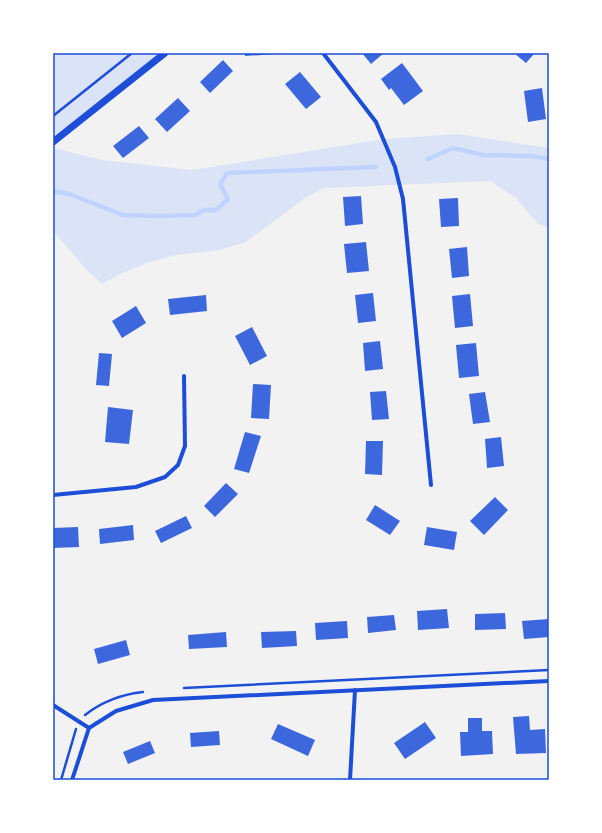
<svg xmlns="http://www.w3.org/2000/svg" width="602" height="833" viewBox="0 0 602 833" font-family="'Titillium Web',sans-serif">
  <rect width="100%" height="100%" fill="#f2f2f2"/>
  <path fill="#dbe4f7" d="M 53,53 L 165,53 L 53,142 Z
    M 458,134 L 549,148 L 549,228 L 538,224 L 516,198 L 490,181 L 324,188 L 305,198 L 246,242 L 220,250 L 176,255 L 149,262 L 120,274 L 102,284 L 86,269 L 53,231 L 53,148 L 102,160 L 192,170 L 384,139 Z"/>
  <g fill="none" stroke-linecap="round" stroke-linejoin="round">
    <path stroke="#bfd3fe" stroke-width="4.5" d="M 428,159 L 453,148 L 483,155 L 531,156 L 549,159
      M 53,191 L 69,194 L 123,215 L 159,216 L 195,215 L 204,210 L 216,210 L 228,199 L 220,184 L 227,173 L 376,167"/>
  </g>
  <path fill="#3d67dc" d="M 245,53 L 278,53 L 278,54 L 245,56 Z
    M 362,53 L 384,53 L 371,64 Z
    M 514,53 L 535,53 L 526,63 Z
    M 223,60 L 233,71 L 210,93 L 200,82 Z
    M 402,63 L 423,91 L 404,105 L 391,88 L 389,90 L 381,79 Z
    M 300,72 L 321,97 L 306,109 L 285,84 Z
    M 542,88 L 546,119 L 528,122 L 524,91 Z
    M 178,98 L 190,111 L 167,132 L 155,119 Z
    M 139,126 L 149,138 L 123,158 L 113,146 Z
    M 361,196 L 363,224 L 345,226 L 343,197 Z
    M 458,198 L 459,226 L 441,227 L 439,199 Z
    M 366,242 L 369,271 L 347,273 L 344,244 Z
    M 467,247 L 469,276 L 452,278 L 449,249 Z
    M 373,293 L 376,321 L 358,323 L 355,295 Z
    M 470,294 L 473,326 L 455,328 L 452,296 Z
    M 206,295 L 207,311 L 170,315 L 168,299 Z
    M 136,306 L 146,323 L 122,338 L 112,321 Z
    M 252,327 L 267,356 L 250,365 L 235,336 Z
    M 380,341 L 383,369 L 365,371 L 363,343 Z
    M 476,343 L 479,376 L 459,378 L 456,345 Z
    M 99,353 L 112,354 L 109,386 L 96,385 Z
    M 253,384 L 271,385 L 269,419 L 251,418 Z
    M 386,391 L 389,419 L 372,420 L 370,392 Z
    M 485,392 L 490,422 L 473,424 L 469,394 Z
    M 108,407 L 133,410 L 129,444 L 105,442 Z
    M 245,432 L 261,436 L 249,473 L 234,469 Z
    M 501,437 L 504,466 L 487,468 L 485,439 Z
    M 366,441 L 383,441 L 382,475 L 365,474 Z
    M 226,483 L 238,494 L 215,517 L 204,506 Z
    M 495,497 L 508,510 L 484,535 L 470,521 Z
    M 375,505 L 400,521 L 390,535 L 366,520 Z
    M 186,516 L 192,528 L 161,543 L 155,531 Z
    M 133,525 L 134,540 L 100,544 L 99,529 Z
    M 78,527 L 79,547 L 53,548 L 53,528 Z
    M 427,527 L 457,532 L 454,550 L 424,545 Z
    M 447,609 L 449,628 L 418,630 L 417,611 Z
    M 505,613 L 506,629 L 475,630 L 475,614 Z
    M 394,615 L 396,630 L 368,633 L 367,617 Z
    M 549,619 L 549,637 L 524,639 L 522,621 Z
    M 347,621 L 348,638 L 316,640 L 315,623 Z
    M 296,631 L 297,646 L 262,648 L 261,632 Z
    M 226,632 L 227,647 L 189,649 L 188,635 Z
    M 126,640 L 130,655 L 98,664 L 94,649 Z
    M 529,716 L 530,730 L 545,729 L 546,753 L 516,754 L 513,717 Z
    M 468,718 L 482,718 L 482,731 L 492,731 L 493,754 L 461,756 L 460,732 L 468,732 Z
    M 425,722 L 436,738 L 405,759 L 394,743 Z
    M 278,724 L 315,740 L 308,756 L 271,739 Z
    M 219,731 L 220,745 L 191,747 L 190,733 Z
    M 150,741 L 155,753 L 128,764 L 123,752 Z"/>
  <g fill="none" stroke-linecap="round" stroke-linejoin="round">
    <path stroke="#1d4ed8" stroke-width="2.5" d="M 53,116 L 132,53
      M 184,688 L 549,670
      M 85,715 C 101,702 123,694 143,692
      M 61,780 L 76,729"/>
    <path stroke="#1d4ed8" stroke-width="4" d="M 323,53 L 376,122 L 395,167 L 403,199 L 431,485
      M 53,495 L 136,487 L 165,477 L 178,465 L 185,446 L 184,376
      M 53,705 L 89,728
      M 72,780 L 89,728 L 116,711 L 153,700 L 549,681
      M 350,780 L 355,690"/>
    <path stroke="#1d4ed8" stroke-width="7" d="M 53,142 L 165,53"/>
  </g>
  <rect width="602" height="833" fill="none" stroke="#ffffff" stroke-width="108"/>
  <rect x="54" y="54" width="494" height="725" fill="none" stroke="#1d4ed8" stroke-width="1.5"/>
</svg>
